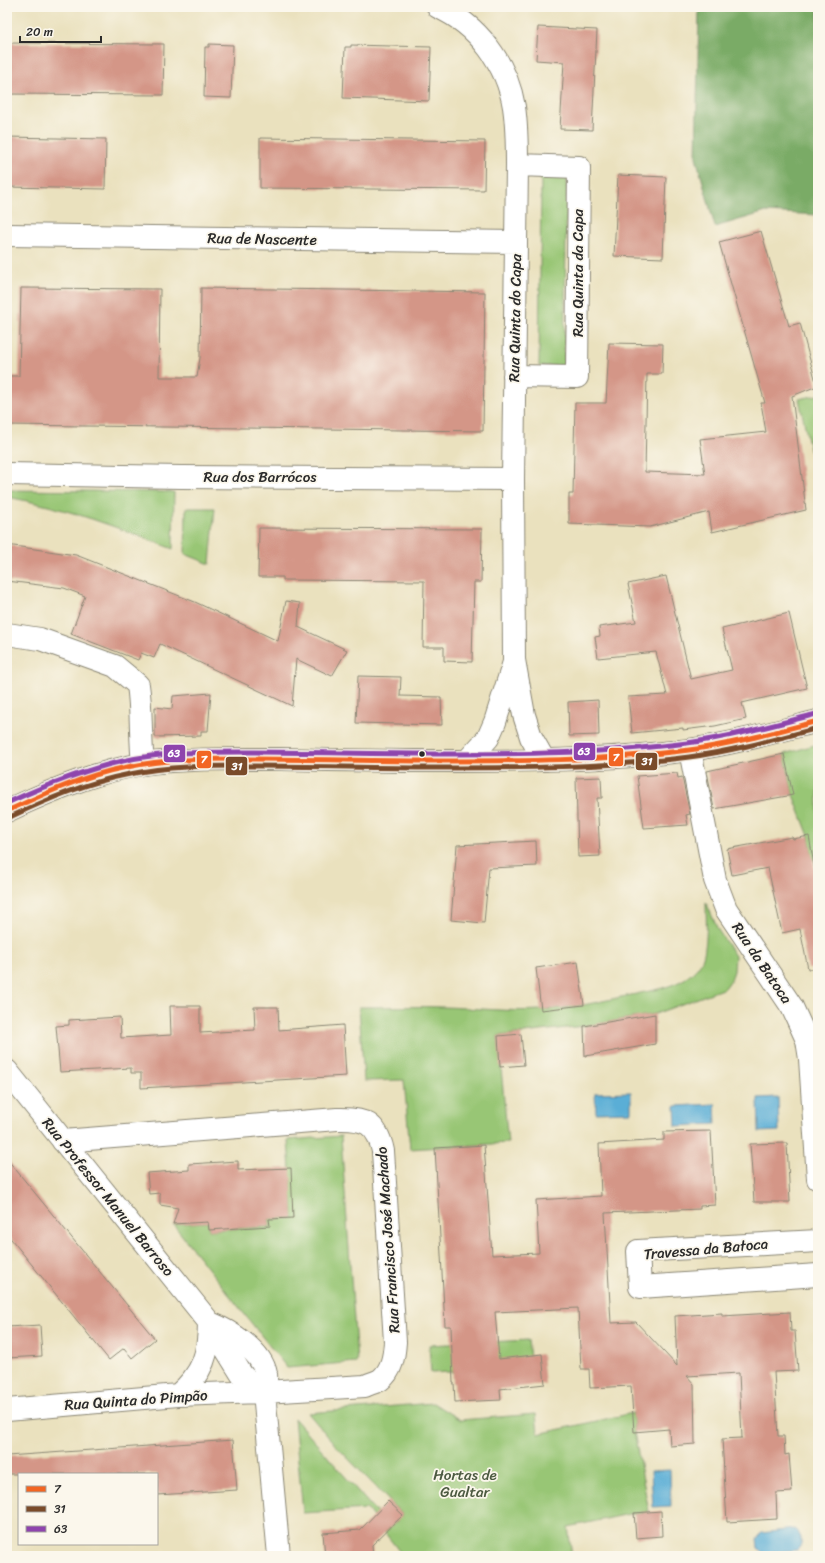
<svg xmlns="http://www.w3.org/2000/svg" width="825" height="1563" viewBox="0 0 825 1563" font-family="Sriracha,sans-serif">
  <rect width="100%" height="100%" fill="#fbf7ec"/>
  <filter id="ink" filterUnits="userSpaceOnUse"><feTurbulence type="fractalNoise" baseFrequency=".025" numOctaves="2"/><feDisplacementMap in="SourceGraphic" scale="8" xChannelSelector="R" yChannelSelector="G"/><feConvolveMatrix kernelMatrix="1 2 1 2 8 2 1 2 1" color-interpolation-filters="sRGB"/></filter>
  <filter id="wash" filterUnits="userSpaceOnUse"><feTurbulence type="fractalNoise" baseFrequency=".012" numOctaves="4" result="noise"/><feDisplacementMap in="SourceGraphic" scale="16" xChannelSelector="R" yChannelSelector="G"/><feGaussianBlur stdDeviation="0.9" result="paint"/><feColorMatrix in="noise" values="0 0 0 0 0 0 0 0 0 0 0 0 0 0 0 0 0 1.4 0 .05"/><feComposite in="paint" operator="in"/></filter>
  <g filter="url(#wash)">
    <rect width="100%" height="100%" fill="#eae1be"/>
    <path fill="#98c675" stroke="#627850" d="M 541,177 L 567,177 L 564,366 L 539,366 Z
      M 818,395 L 818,486 L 799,399 Z
      M 7,490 L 174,492 L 173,549 C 119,528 65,507 7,497 Z
      M 186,508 L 215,508 L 210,564 L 185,554 Z
      M 818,744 L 818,859 L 797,863 L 812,858 L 809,836 L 793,795 L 784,754 Z
      M 706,902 L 718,930 L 735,956 L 734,971 L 731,980 L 725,988 L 655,1014 L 584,1026 L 498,1036 L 508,1143 L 410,1149 L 404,1080 L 364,1081 L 359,1007 C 388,1007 416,1006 444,1007 C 476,1008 508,1012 541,1010 C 573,1009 605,1000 636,994 C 658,989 683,986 698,967 C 709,954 706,919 706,902 Z
      M 341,1136 L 357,1362 L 287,1368 L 173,1224 L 208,1222 L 209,1230 L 270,1227 L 269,1219 L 293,1218 L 288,1140 Z
      M 528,1340 L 531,1368 L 431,1373 L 429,1345 Z
      M 433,1403 L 460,1420 L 536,1414 L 538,1434 L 633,1413 L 634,1432 L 649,1512 L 634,1513 L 568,1527 L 572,1556 L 403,1556 L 385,1533 L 403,1515 L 337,1447 L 308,1413 Z
      M 294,1418 L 377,1513 L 373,1517 L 367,1509 L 303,1513 Z"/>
    <path fill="#7aab66" stroke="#526b48" d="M 699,7 L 818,7 L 818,215 L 766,212 L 715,227 L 696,157 Z"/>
    <path fill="#5aaed6" stroke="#426c80" d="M 631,1092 L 631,1112 L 596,1113 L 595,1093 Z
      M 778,1097 L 779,1131 L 759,1132 L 758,1098 Z
      M 715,1104 L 716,1124 L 676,1126 L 675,1106 Z
      M 670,1470 L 671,1506 L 653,1507 L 651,1471 Z
      M 794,1529 C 802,1534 804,1544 797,1550 L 763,1553 L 758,1548 L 757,1540 L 761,1533 Z"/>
    <g id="blocks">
      <path fill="#d49687" d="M 538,27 L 597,30 L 592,130 L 560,129 L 564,62 L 536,60 Z
        M 7,43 L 164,44 L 163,95 L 7,94 Z
        M 209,44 L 233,45 L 231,98 L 204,97 L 205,47 L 209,47 Z
        M 351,45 L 431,47 L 429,101 L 343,98 L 345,47 L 351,47 Z
        M 7,137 L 106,139 L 105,189 L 7,187 Z
        M 260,138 L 485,141 L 484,190 L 260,188 Z
        M 618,175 L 666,177 L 663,258 L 614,256 Z
        M 761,231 L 789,326 L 800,323 L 817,386 L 792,396 L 806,510 L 712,532 L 709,512 L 650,527 L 569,524 L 569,494 L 573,494 L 575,403 L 606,403 L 609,343 L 663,344 L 662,374 L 647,374 L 645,472 L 705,474 L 700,439 L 766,432 L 761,403 L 765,403 L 719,242 Z
        M 21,288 L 160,289 L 159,377 L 197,377 L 200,358 L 201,288 L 485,292 L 483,431 L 7,425 L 7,376 L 19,376 Z
        M 259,528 L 482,529 L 481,582 L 474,582 L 472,662 L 444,661 L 444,647 L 423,647 L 424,581 L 283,580 L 283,577 L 258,577 Z
        M 7,545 L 76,555 L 195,602 L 278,641 L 286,601 L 300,603 L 298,627 L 347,650 L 332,676 L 296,659 L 292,706 L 160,644 L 154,658 L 141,653 L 138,660 L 71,634 L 85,596 L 64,588 L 7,581 Z
        M 666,576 L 691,679 L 732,670 L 722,629 L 789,613 L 807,688 L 742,703 L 746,719 L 715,726 L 683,730 L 683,728 L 632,733 L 628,697 L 667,695 L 656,652 L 598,658 L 595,637 L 600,636 L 599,627 L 636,622 L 628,584 Z
        M 358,676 L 401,677 L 400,696 L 441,697 L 442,725 L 356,723 Z
        M 211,693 L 208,731 L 201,731 L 201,736 L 155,737 L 155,707 L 172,709 L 173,696 Z
        M 598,700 L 599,735 L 569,736 L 568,702 Z
        M 784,754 L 793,795 L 714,809 L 707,771 Z
        M 677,773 L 678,778 L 682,777 L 690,814 L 686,815 L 688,825 L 644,828 L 637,776 Z
        M 601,777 L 602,798 L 597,798 L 600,856 L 578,857 L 576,778 Z
        M 809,836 L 816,877 L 818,876 L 818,968 L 808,969 L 800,929 L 782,933 L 768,868 L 732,875 L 727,849 L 792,837 L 793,839 Z
        M 536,841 L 537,866 L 489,868 L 484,923 L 451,920 L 457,845 Z
        M 578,962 L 584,1005 L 541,1010 L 536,968 Z
        M 170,1006 L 200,1006 L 200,1033 L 255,1030 L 254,1007 L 278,1007 L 279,1030 L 343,1025 L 346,1076 L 141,1088 L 141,1073 L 131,1073 L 131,1068 L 60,1072 L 56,1026 L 69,1025 L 69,1020 L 120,1017 L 121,1038 L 171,1035 Z
        M 655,1014 L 655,1044 L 585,1056 L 584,1026 Z
        M 521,1034 L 524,1065 L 500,1067 L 498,1036 Z
        M 711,1131 L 715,1205 L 700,1206 L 700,1209 L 605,1213 L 611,1323 L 636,1322 L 677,1366 L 675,1316 L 722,1313 L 722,1316 L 790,1312 L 791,1331 L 795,1331 L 798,1371 L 774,1372 L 778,1436 L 784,1436 L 785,1455 L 789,1454 L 792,1492 L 776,1493 L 777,1519 L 727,1522 L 722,1439 L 742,1438 L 739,1373 L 687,1376 L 694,1384 L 695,1444 L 670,1446 L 669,1429 L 634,1432 L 631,1386 L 590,1388 L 589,1369 L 581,1369 L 578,1308 L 495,1312 L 499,1359 L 542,1354 L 545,1384 L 500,1389 L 501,1400 L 455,1402 L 454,1383 L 453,1383 L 451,1326 L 445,1326 L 435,1148 L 484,1145 L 492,1255 L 539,1253 L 536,1200 L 601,1196 L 599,1144 L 664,1140 L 664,1132 Z
        M 787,1143 L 790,1202 L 754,1202 L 750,1144 Z
        M 7,1159 L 155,1339 L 132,1358 L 124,1348 L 109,1360 L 7,1234 Z
        M 238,1161 L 238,1170 L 291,1168 L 293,1218 L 269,1219 L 270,1226 L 209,1230 L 208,1222 L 173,1224 L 178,1208 L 160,1205 L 160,1193 L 149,1194 L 147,1173 L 189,1170 L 189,1164 Z
        M 40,1325 L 42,1356 L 7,1358 L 7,1327 Z
        M 233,1440 L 237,1490 L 157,1495 L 157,1474 L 7,1474 L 7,1456 Z
        M 388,1501 L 403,1515 L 372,1545 L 373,1556 L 325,1556 L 323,1533 L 360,1530 Z
        M 661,1511 L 662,1536 L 636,1538 L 634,1513 Z"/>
    </g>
  </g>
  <g filter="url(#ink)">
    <use href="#blocks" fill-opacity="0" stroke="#8a8674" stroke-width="1"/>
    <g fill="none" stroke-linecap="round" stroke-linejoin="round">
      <defs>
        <path id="minor" d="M 438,7 C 478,25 507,64 514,107 C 517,127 517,146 517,165 L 513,479 L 514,660 L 524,715 L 531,737 L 544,760
          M 7,235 L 516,242
          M 514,376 L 577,377 L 579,167 L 517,165
          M 7,474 L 181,477 L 513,479
          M 7,634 L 40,639 L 115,666 L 138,685 C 142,711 140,738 143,764
          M 690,750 L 715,880 L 726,909 L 792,1007 L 807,1040 L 810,1059 L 818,1179
          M 468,760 L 488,738 L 495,722 L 514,662
          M 7,1071 L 209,1322 L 242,1375 L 252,1385 L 264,1392
          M 818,1241 L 638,1251 L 640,1287 L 818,1275
          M 210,1323 C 230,1331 262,1351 266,1374 C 267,1379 265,1387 264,1392 L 279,1556
          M 178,1395 C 203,1373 209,1354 209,1322
          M 7,1410 L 178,1395 L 264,1392 L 365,1386 C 369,1384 376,1382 380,1380 C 392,1371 394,1356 395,1342 L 383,1151 C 377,1123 365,1118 337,1119 L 63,1141"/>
        <path id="secondary" d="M 7,811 C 49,791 97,771 143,764 C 188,758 235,759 280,759 C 331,760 382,761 433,761 C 518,761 604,761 689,750 C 732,744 775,732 818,721"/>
      </defs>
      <use href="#minor" stroke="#8a8674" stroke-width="24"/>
      <use href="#secondary" stroke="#8a8674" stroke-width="24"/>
      <use href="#minor" stroke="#fff" stroke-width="22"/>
      <use href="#secondary" stroke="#fff" stroke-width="22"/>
      <defs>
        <path id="bus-1" d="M 7,811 C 46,793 85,775 127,767 C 169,758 212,759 255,759 C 314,759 374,761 433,761 C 518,761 604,761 689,750 C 733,744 775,732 818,721"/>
        <path id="bus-2" d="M 10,817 C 48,799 88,782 130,774 C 171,765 215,766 257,766 C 316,766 375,768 434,768 C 519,768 605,768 689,757 C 733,751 776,739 818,728"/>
        <path id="bus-3" d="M 7,803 C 44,786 83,770 123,761 C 166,751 211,752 255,752 C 314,752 373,754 432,754 C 517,754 603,754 687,743 C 731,737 774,725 816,714"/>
      </defs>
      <use href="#bus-1" stroke="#fbf7ec" stroke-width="8"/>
      <use href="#bus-2" stroke="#fbf7ec" stroke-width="8"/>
      <use href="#bus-3" stroke="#fbf7ec" stroke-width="8"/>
      <use href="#bus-1" stroke="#f26522" stroke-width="5"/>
      <use href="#bus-2" stroke="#7a4b2a" stroke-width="5"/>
      <use href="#bus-3" stroke="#8e44ad" stroke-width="5"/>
    </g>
  </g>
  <circle fill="#2b2b2b" stroke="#fbf7ec" stroke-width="1.5" cx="422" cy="754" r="3.5"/>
  <g text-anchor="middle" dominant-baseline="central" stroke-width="3.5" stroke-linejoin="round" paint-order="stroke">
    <g font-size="15" fill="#2b2b2b" stroke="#fbf7ec">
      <text transform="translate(262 239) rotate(1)">Rua de Nascente</text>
      <text transform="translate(578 273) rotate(-90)">Rua Quinta da Capa</text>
      <text transform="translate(515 318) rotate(-89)">Rua Quinta do Capa</text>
      <text x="260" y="477">Rua dos Barrócos</text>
      <text transform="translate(762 963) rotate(56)">Rua da Batoca</text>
      <text transform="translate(108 1197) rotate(51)">Rua Professor Manuel Barroso</text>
      <text transform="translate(388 1240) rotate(-94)">Rua Francisco José Machado</text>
      <text transform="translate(706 1249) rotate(-5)">Travessa da Batoca</text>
      <text transform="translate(136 1400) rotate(-4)">Rua Quinta do Pimpão</text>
    </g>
    <g font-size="15" fill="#4c5a41" stroke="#fbf7ec">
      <text x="465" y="1475">Hortas de<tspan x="465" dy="17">Gualtar</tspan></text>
    </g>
  </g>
  <g stroke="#fbf7ec" stroke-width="1.5">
    <rect x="573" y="742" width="23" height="19" rx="4" fill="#8e44ad"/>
    <rect x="163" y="744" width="23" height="19" rx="4" fill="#8e44ad"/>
    <rect x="608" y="747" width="16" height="20" rx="4" fill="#f26522"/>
    <rect x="196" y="750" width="16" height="19" rx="4" fill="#f26522"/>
    <rect x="635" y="752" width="23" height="19" rx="4" fill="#7a4b2a"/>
    <rect x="225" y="756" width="23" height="20" rx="4" fill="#7a4b2a"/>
  </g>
  <g font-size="11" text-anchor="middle" font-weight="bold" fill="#fff">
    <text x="584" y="755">63</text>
    <text x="174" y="757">63</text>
    <text x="616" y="761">7</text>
    <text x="204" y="763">7</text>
    <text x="647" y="765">31</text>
    <text x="237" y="770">31</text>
  </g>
  <rect width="825" height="1563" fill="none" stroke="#fbf7ec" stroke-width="24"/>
  <rect x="18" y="1473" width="140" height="72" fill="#fbf7ec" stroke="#a8a59f"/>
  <rect x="26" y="1486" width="20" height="6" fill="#f26522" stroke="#a8a59f"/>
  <text x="54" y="1493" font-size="12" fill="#2b2b2b">7</text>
  <rect x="26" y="1506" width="20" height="6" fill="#7a4b2a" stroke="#a8a59f"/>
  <text x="54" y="1513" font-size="12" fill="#2b2b2b">31</text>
  <rect x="26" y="1526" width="20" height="6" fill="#8e44ad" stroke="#a8a59f"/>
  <text x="54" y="1533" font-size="12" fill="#2b2b2b">63</text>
  <path d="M20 36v6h81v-6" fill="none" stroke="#2b2b2b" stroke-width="2"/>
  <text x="26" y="36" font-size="12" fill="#2b2b2b" stroke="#fbf7ec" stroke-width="3" paint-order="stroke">20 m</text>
</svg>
